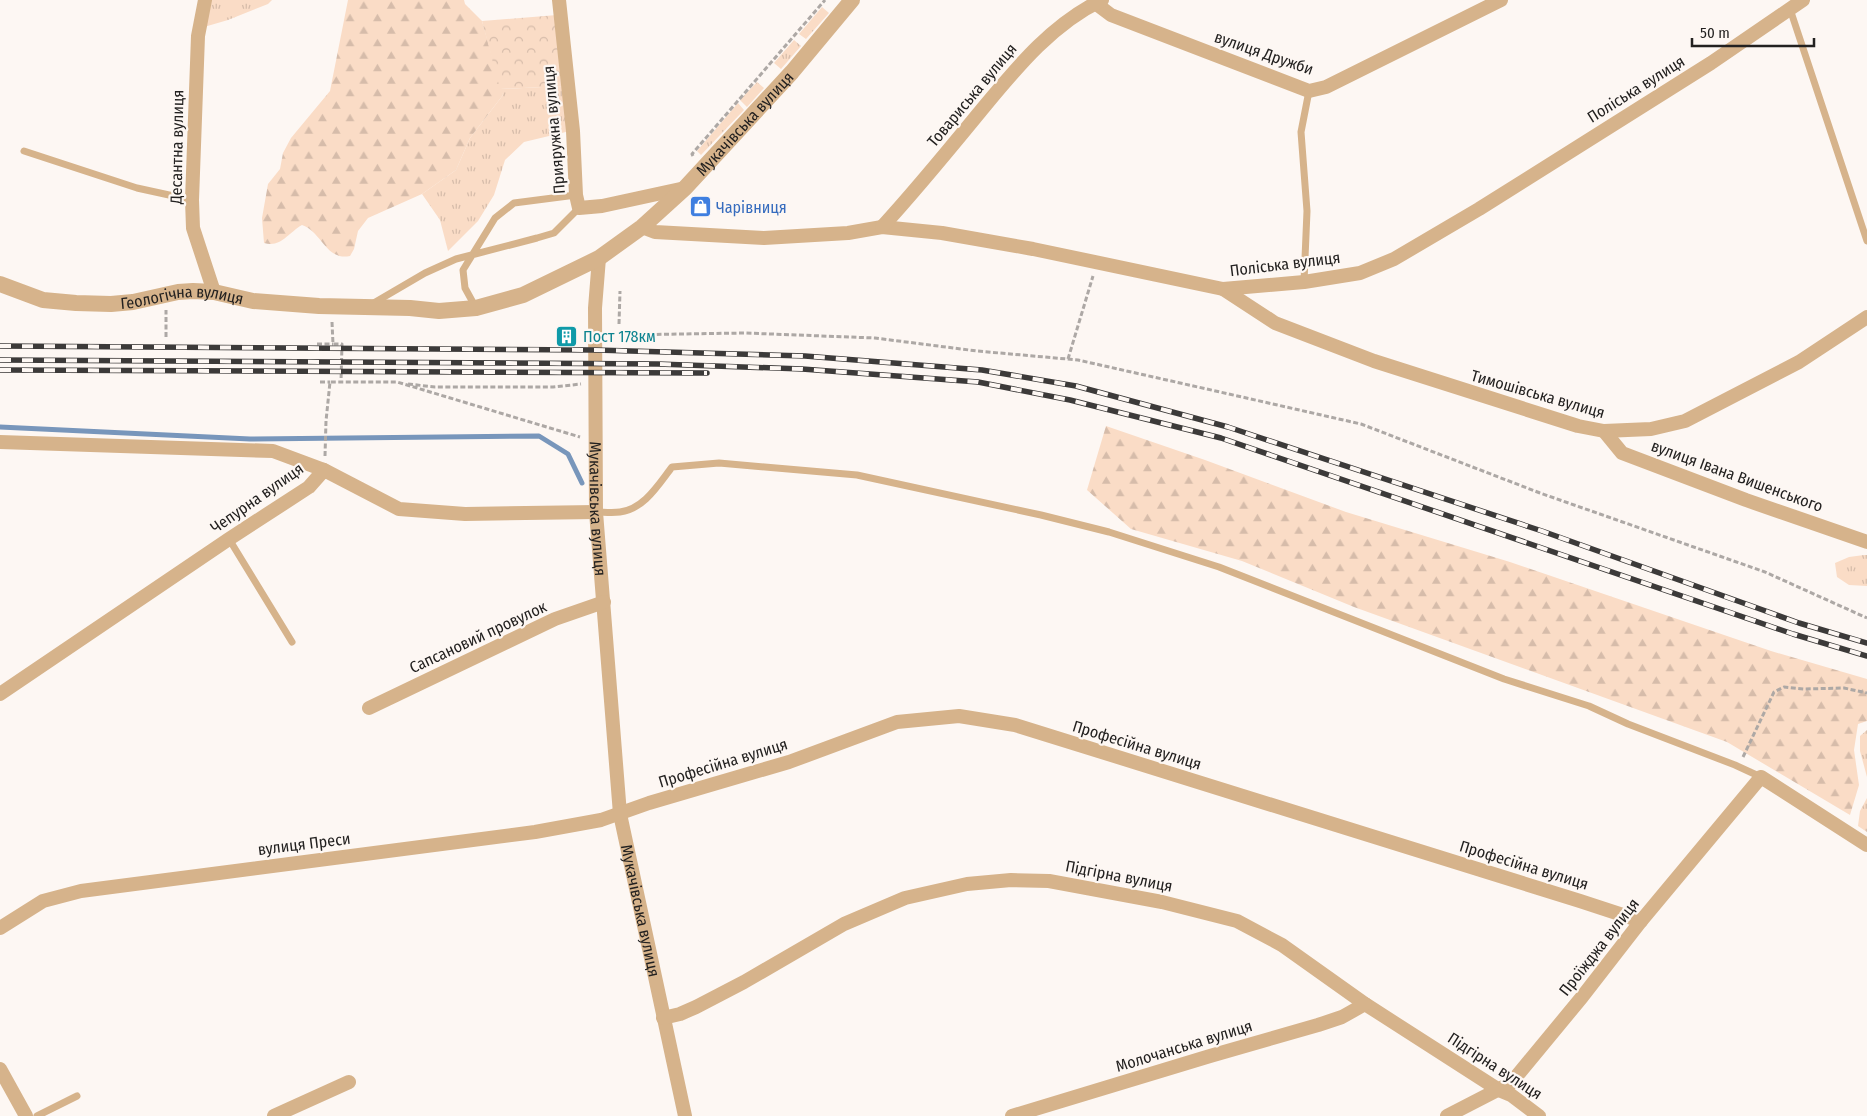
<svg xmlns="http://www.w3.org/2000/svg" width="1867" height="1116" viewBox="0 0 1867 1116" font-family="'Fira Sans Condensed',sans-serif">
  <defs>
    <pattern id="grass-tufts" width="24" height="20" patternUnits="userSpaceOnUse" patternTransform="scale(1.25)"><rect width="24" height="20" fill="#fadcc6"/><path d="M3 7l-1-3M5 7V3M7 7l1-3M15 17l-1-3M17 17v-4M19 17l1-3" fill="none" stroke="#d6bcaa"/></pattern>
    <pattern id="forest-firs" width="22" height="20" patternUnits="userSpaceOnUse" patternTransform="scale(1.25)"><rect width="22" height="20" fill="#fadcc6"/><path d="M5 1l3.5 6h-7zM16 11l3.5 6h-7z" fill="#d6bcaa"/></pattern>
    <pattern id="park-crowns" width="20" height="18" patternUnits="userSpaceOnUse" patternTransform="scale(1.25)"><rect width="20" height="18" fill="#fadcc6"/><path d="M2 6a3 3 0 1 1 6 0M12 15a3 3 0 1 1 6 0" fill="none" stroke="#d6bcaa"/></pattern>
  </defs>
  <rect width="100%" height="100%" fill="#fdf7f3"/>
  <path fill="url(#grass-tufts)" d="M 208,0 L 272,0 L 268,4 L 228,20 L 204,27 Z
    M 822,7 L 829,13 L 806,39 L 799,34 Z
    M 794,40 L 801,46 L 781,69 L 774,63 Z
    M 757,82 L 764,88 L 747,107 L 740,100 Z
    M 564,86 L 570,131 L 524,142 L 505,160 L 494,195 L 478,221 L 448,251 L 440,220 L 422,194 L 456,170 L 470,138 L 503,95 L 500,89 Z
    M 738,103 L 744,110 L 701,155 L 697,151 Z
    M 1864,555 L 1867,555 L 1867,586 L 1849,585 L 1837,577 L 1835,563 L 1849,557 Z
    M 1867,730 L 1867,777 L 1860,751 L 1860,736 Z
    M 1867,798 L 1867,832 L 1858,826 L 1860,811 Z"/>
  <path fill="url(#forest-firs)" d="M 348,0 L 464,0 L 465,4 L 482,21 L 503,95 L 470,138 L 456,170 L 422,194 L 368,218 L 358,231 L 354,249 L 350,256 C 326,261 322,232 302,225 C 288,233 281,248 264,243 L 262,218 L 268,184 L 280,169 L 283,153 L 291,138 L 330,91 Z
    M 1106,426 L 1205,460 L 1346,512 L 1510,562 L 1771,651 L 1867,679 L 1867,721 L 1858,724 L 1854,750 L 1859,785 L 1850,815 L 1727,742 L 1354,607 L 1242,561 L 1131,529 L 1087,490 Z"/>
  <path fill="url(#park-crowns)" d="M 557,15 L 564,86 L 500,89 L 482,21 Z"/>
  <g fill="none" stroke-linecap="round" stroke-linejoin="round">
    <path stroke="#7896bb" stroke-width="5" d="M 0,427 L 250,439 L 539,436 L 568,454 L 582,483"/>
    <path stroke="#ada8a5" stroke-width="3" stroke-dasharray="5 2.5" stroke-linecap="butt" d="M 693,156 L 692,154 L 825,0
      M 332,322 L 333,344 L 342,344 L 341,382
      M 619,324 L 620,291
      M 619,335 L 745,333 L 875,338 L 977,351 L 1078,360 L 1220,392 L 1361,424 L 1540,493 L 1765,572 L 1867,618
      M 166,337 L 166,310
      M 317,344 L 333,344
      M 1068,359 L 1093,276
      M 320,382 L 330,382
      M 408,384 L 435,387 L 553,387 L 581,384
      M 325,456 L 326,421 L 330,382 L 397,382 L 580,437
      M 1743,757 L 1774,692 L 1784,687 L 1804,689 L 1844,688 L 1867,693"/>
    <path stroke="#d6b38b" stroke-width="7" d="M 1790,9 L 1867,241
      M 24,151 L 137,188 L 192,200
      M 1304,282 L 1307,211 L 1301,132 L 1309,91
      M 372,304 L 425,273 L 456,259 L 537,238 L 554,233 L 579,208
      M 476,308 L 465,288 L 463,270 L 495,218 L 514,203 L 576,195
      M 596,512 C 603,512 612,513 620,512 C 644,509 658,485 672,467 L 719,463 L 857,475 L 1041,515 L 1109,532 L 1219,567 L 1504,679 L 1589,706 L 1628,724 L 1735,765 L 1761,777
      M 229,539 L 292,642
      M 37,1116 L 77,1096"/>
    <g stroke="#d6b38b" stroke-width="14">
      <path d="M 205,0 L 198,36 L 192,200 L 193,228 L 214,292"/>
      <path d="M 559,0 L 573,131 L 576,195 L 579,208 L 602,206 L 685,188"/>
      <path d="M 1095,3 L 1111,15 L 1309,91 L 1326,87 L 1501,0"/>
      <path d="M 642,227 L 655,232 L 764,238 L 848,233 L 882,227 L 942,233 L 1033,249 L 1223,289 L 1304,282 L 1360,273 L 1394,259 L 1479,209 L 1711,63 L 1803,0"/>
      <path d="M 882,227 C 916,190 947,152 979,113 C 1014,71 1050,25 1102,0"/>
      <path id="s1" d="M 599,258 L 595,308 L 596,512 L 620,814 L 685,1116"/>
      <path d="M 1223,289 L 1275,323 L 1374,361 L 1578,426 L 1604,431 L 1651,429 L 1685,421 L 1799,362 L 1867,317"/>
      <path d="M 1604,431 L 1622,453 L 1746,500 L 1867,542"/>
      <path d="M 0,442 L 273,451 L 324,470"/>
      <path d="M 0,694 L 229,539 L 309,487 L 324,470 L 399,509 L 465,514 L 596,512"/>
      <path d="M 369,708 L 555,619 L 604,602"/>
      <path d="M 0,928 L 43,901 L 81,891 L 535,832 L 601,820 L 649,803 L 789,762 L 897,722 L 959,716 L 1015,725 L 1580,901 L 1641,921"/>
      <path d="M 663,1018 L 680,1014 L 696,1007 L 744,982 L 844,924 L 905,898 L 967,884 L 1011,880 L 1049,881 L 1162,902 L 1237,921 L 1282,945 L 1365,1004 L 1499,1090 L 1511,1095 L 1539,1116"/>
      <path d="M 0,1069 L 26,1116"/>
      <path d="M 274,1116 L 349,1082"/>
      <path d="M 1012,1116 L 1210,1056 L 1318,1025 L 1342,1017 L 1365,1004"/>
      <path d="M 1447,1116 L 1511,1083 L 1582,997 L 1641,921 L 1761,777 L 1867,845"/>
    </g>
    <path stroke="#d6b38b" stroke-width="16" id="s2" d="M 0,284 L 43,300 L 76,303 L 111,304 L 133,302 L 178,292 L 193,291 L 214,292 L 253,301 L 319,306 L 410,308 L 439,311 L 476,308 L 523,295 L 599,258 L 642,227 L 685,188 L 792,72 L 852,0"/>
    <defs>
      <path id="rail" d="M 0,346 L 595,350 L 805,356 L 982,370 L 1076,386 L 1228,427 L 1542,531 L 1799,623 L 1867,643
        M 0,360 L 658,364 L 802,369 L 978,382 L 1070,400 L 1221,438 L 1793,634 L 1867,656
        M 0,370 L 707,373"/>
    </defs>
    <use href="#rail" stroke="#3c3a39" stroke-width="5.5"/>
    <use href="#rail" stroke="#fdf7f3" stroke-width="4" stroke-dasharray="11" stroke-linecap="butt"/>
  </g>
  <defs>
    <symbol id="shop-square" viewBox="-11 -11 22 22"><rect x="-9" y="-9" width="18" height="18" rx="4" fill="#3f7fe0" stroke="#fdf7f3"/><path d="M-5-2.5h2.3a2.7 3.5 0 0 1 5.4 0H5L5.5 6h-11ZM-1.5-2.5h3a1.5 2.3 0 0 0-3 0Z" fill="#fff"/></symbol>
    <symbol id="building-square" viewBox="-11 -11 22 22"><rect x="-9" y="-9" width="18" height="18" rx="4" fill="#0f9aa8" stroke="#fdf7f3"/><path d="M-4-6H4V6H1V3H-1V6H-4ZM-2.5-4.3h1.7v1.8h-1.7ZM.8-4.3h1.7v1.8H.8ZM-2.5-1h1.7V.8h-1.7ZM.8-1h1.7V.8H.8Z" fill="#fff"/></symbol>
  </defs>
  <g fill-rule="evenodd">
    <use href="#shop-square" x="688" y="194" width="25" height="25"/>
    <use href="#building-square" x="554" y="324" width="25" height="25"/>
  </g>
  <g text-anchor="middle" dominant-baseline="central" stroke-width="4.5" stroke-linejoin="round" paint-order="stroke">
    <g font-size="16" fill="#232120" stroke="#fdf7f3">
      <text transform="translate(1264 53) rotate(19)">вулиця Дружби</text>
      <text transform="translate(1636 89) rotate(-32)">Поліська вулиця</text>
      <text transform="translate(972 95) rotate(-50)">Товариська вулиця</text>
      <text stroke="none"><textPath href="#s2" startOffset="814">Мукачівська вулиця</textPath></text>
      <text transform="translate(554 130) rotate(-95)">Прияружна вулиця</text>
      <text transform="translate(177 147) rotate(-89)">Десантна вулиця</text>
      <text transform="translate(1285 264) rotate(-7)">Поліська вулиця</text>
      <text stroke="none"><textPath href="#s2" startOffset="186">Геологічна вулиця</textPath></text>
      <text transform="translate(1538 394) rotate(16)">Тимошівська вулиця</text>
      <text transform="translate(1737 476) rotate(20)">вулиця Івана Вишенського</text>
      <text transform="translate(257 498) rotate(-35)">Чепурна вулиця</text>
      <text stroke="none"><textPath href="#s1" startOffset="251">Мукачівська вулиця</textPath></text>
      <text transform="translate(478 637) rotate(-25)">Сапсановий провулок</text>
      <text transform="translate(1137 745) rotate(17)">Професійна вулиця</text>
      <text transform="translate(723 763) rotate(-17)">Професійна вулиця</text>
      <text transform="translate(304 844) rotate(-7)">вулиця Преси</text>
      <text transform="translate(1524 865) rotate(17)">Професійна вулиця</text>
      <text transform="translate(1119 876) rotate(11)">Підгірна вулиця</text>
      <text stroke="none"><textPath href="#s1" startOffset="656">Мукачівська вулиця</textPath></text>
      <text transform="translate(1599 947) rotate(-52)">Проїжджа вулиця</text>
      <text transform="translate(1184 1046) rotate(-17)">Молочанська вулиця</text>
      <text transform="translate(1495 1066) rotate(33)">Підгірна вулиця</text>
    </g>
    <g font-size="16" fill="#366cbe" stroke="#fdf7f3" text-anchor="start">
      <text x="716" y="207">Чарівниця</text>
    </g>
    <g font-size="16" fill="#0d838f" stroke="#fdf7f3" text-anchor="start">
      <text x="583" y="336">Пост 178км</text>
    </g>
  </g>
  <path d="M1692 38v8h122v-8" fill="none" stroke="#232120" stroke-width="2.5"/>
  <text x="1700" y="38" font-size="15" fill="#232120" stroke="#fdf7f3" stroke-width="4" paint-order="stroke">50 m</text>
</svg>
